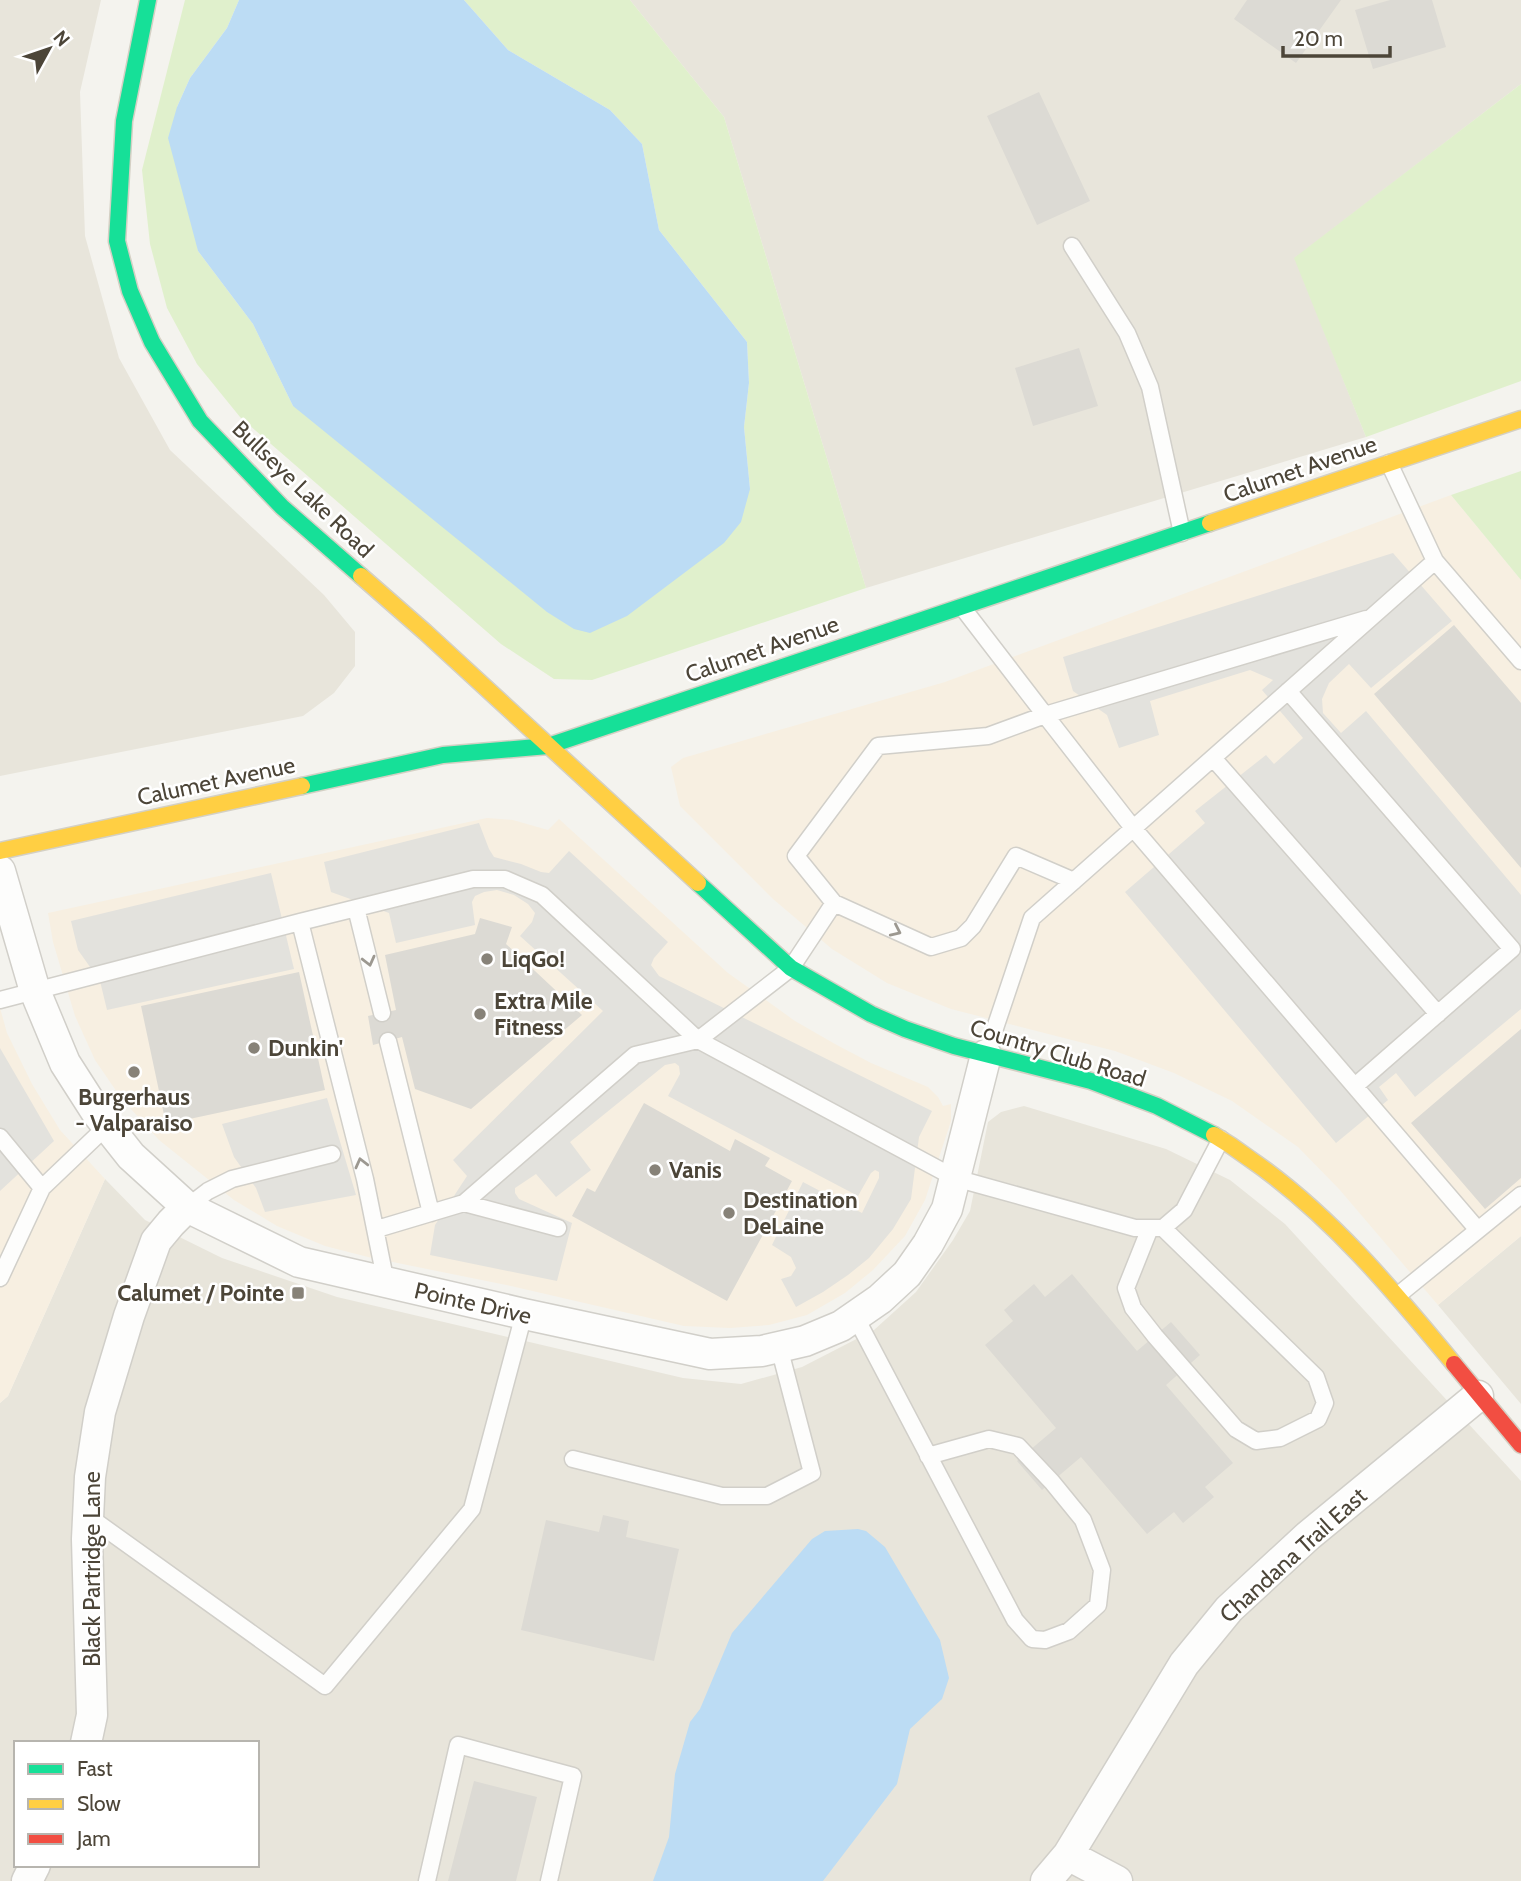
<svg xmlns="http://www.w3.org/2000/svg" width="1521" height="1881" viewBox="0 0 1521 1881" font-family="Cabin,sans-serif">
  <rect width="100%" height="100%" fill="#f4f3ee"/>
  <path fill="#e8e5db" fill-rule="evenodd" d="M 0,0 L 101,0 L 80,92 L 85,236 L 119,358 L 170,450 L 324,595 L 355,632 L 355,666 L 334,693 L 303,716 L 0,776 Z
    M 630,0 L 1521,0 L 1521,84 L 1295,258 L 1366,437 L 866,588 L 724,117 Z
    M 1024,1106 L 1166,1149 L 1230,1180 L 1285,1224 L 1521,1481 L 1521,1881 L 0,1881 L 0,1403 L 8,1396 L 105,1179 L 145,1220 L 222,1258 L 337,1297 L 683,1378 L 741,1384 L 802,1367 L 874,1330 L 916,1292 L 953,1240 L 970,1211 L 988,1122 L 1001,1112 ZM 16,1743 L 257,1743 L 257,1865 L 16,1865 Z
    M 1521,1236 L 1521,1404 L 1438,1305 Z"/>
  <path fill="#f7efe1" d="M 1451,495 L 1521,580 L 1521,1236 L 1438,1305 L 1339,1189 L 1298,1147 L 1232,1101 L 1174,1073 L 1115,1051 L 951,1009 L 887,983 L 832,949 L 773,899 L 680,806 L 671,767 L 683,758 L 945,682 Z
    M 487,818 L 513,820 L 548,830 L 559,819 L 728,973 L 795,1021 L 835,1044 L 871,1063 L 928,1087 L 938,1097 L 943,1106 L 951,1104 L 951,1121 L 925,1200 L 905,1236 L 873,1270 L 845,1293 L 807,1315 L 769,1325 L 730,1328 L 684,1326 L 511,1286 L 368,1257 L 325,1246 L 277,1226 L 234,1200 L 159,1140 L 121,1098 L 95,1060 L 75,1016 L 53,942 L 48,913 Z
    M 0,1008 L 7,1033 L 32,1084 L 60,1130 L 105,1179 L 8,1396 L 0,1403 Z"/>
  <path fill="#e0f0cc" d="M 185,0 L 239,0 L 227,28 L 190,78 L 177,107 L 198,251 L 253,324 L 293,406 L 750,489 L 744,427 L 749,383 L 747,342 L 659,230 L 642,144 L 610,110 L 508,50 L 464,0 L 630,0 L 724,117 L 866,588 L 592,680 L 554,679 L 501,644 L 240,417 L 197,364 L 167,308 L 150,244 L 142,170 Z
    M 1521,84 L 1521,381 L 1366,437 L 1294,258 Z
    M 1521,471 L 1521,580 L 1451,495 Z"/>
  <path fill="#e3e2dd" d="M 1393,553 L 1452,621 L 1371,688 L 1349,664 L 1329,683 L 1322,699 L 1323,713 L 1341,733 L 1366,711 L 1521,895 L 1521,1009 L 1415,1097 L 1396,1073 L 1379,1087 L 1388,1100 L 1336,1143 L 1125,892 L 1205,823 L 1195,811 L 1266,755 L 1274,764 L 1303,738 L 1262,690 L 1273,680 L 1250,670 L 1150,701 L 1159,735 L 1119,748 L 1107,715 L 1073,691 L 1063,657 Z
    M 479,823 L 489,849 L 494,857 L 521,864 L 541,872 L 549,873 L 569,851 L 668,942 L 654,958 L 651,965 L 659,976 L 932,1111 L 919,1137 L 911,1199 L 893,1229 L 869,1258 L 848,1275 L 823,1292 L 796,1307 L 781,1279 L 791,1276 L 796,1268 L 791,1257 L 772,1245 L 803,1182 L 862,1213 L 879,1178 L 879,1172 L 875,1170 L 871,1173 L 858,1196 L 668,1096 L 680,1074 L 679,1066 L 675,1063 L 665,1065 L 570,1142 L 591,1170 L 556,1197 L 536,1174 L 515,1188 L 515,1193 L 519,1199 L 572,1223 L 557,1281 L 430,1255 L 435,1225 L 467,1176 L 453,1160 L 603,1011 L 520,936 L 532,922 L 535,913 L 528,904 L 514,895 L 497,890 L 484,892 L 475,896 L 472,902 L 475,925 L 396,943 L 389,913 L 331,892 L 324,862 Z
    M 271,873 L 294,969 L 107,1010 L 100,981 L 78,950 L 71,921 Z
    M 0,1048 L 54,1141 L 0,1191 Z
    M 327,1098 L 356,1195 L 265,1212 L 256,1188 L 234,1157 L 222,1124 Z"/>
  <path fill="#bcdcf4" d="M 239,0 L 464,0 L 508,50 L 610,110 L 642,144 L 659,230 L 747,342 L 749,383 L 744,427 L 750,489 L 741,522 L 724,543 L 627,616 L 590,633 L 574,629 L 547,612 L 293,406 L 253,324 L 198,251 L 168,138 L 177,107 L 190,78 L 227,28 Z
    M 858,1529 L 866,1531 L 885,1547 L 940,1640 L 949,1678 L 942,1699 L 910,1729 L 897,1784 L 823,1881 L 653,1881 L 669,1837 L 675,1774 L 690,1722 L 700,1709 L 732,1633 L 812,1539 L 825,1531 Z"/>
  <path fill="#dcdad4" d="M 1247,0 L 1341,0 L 1296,63 L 1234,19 Z
    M 1390,0 L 1432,0 L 1446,47 L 1373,69 L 1355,10 Z
    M 1039,92 L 1090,201 L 1037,225 L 987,116 Z
    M 1079,348 L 1098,406 L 1033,426 L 1015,368 Z
    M 1454,625 L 1521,703 L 1521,868 L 1374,694 Z
    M 480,918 L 512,927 L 506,944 L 582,1015 L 471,1109 L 415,1089 L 402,1037 L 373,1045 L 368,1016 L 396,1010 L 385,955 L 475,934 Z
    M 299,972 L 325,1090 L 166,1124 L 141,1006 Z
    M 1521,1029 L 1521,1178 L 1485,1209 L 1411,1123 Z
    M 644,1103 L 730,1151 L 735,1139 L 770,1158 L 765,1166 L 792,1181 L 727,1301 L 572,1216 L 587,1188 L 595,1192 Z
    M 1072,1274 L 1137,1351 L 1171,1322 L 1200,1355 L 1166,1385 L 1233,1463 L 1205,1487 L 1214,1497 L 1183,1523 L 1174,1512 L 1147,1534 L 1081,1457 L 1042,1490 L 1017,1461 L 1056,1428 L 985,1345 L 1013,1321 L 1004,1310 L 1034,1284 L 1045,1297 Z
    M 603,1515 L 629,1521 L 626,1537 L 679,1549 L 654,1661 L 521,1630 L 546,1520 L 599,1532 Z
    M 474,1781 L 537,1797 L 516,1881 L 448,1881 Z"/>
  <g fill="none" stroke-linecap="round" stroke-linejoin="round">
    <defs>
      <path id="lane" d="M 1072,246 L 1127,333 L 1150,387 L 1182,533
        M 1435,561 L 1521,661
        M 962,607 L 1045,715 L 1366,619
        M 1288,691 L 1512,949 L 1355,1086
        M 1213,758 L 1438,1014
        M 834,903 L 931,947 L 961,938 L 973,926 L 1016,856 L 1074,881
        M 356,908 L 382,1013
        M 300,922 L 365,1179 L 386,1283
        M 0,1000 L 300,922 L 473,879 L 505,879 L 542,895 L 698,1040 L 955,1178 L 1135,1228 L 1163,1228 L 1184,1210 L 1221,1139
        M 388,1041 L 431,1213
        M 986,1055 L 1032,918 L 1435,561 L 1389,463
        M 0,1137 L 42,1188 L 0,1278
        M 42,1188 L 107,1126
        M 464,1203 L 558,1228
        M 187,1207 L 208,1191 L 232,1179 L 332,1154
        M 1150,1228 L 1126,1288 L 1133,1308 L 1155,1336 L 1236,1429 L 1256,1441 L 1280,1438 L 1318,1419 L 1325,1403 L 1316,1377 L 1163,1228
        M 377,1229 L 464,1203 L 635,1055 L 698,1040 L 791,968 L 834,903 L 796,856 L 878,746 L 988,736 L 1045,715 L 1133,828 L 1478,1230
        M 1397,1296 L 1521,1195
        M 855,1316 L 1015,1620 L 1032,1639 L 1045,1640 L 1069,1631 L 1098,1605 L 1102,1570 L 1083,1520 L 1052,1482 L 1018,1446 L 989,1439 L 928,1456
        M 573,1459 L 722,1496 L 767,1496 L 812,1473 L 779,1347
        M 88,1516 L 325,1686 L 472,1509 L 524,1314
        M 427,1881 L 458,1745 L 573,1776 L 549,1881"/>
      <path id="street" d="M 0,871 L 35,991 L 65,1063 L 97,1113 L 131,1156 L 187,1207 L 299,1262 L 524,1314 L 710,1354 L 762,1351 L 805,1341 L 841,1326 L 880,1299 L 907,1274 L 928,1244 L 947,1209 L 986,1055
        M 86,1743 L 92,1715 L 87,1539 L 90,1477 L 100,1412 L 129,1316 L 156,1241 L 171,1223 L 187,1207
        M 1068,1855 L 1117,1881
        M 27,1881 L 35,1865
        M 1046,1881 L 1068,1855 L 1184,1664 L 1229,1609 L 1308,1536 L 1478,1396"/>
      <path id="fast" d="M 148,0 L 124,121 L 117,241 L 130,291 L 152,342 L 200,421 L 282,507 L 361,576
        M 302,786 L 443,755 L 548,746 L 1210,523
        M 698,883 L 791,968 L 871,1014 L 905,1029 L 954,1046 L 1091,1081 L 1157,1106 L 1214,1135"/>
      <path id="slow" d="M 1210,523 L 1521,419
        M 361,576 L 425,632 L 698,883
        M 0,851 L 302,786
        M 1214,1135 C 1226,1142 1238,1150 1250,1159 C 1330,1214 1393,1290 1454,1364"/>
      <path id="jam" d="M 1454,1364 L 1521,1445"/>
    </defs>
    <use href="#lane" stroke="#d1cfc9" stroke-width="19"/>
    <use href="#street" stroke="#d1cfc9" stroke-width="33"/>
    <use href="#fast" stroke="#d4d0c4" stroke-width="19"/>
    <use href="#slow" stroke="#d4d0c4" stroke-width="19"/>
    <use href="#jam" stroke="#d4d0c4" stroke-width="19"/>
    <use href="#lane" stroke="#fdfdfc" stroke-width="16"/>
    <use href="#street" stroke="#fdfdfc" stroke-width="30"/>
    <use href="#fast" stroke="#16e098" stroke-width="16"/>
    <use href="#slow" stroke="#ffcf43" stroke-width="16"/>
    <use href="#jam" stroke="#f24e42" stroke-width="16"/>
  </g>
  <defs><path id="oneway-chevron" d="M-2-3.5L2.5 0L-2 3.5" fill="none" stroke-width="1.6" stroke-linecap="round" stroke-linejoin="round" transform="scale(1.75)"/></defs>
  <g stroke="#9c9890">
    <use href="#oneway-chevron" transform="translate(896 931) rotate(25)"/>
    <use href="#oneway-chevron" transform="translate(369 961) rotate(76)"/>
    <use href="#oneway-chevron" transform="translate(361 1163) rotate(-104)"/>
  </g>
  <g fill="#878278" stroke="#fff" stroke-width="2.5">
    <circle cx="487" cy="959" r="7"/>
    <circle cx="480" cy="1014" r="7"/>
    <circle cx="254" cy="1048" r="7"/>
    <circle cx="134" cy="1072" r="7"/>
    <circle cx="655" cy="1170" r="7"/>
    <circle cx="729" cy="1213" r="7"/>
    <rect x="291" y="1286" width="14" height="14" rx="3.5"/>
  </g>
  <g text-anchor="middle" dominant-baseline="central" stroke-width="5" stroke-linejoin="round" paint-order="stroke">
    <g font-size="23" fill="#4c4538" stroke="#fff">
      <text transform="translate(1300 469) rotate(-19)">Calumet Avenue</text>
      <text transform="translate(303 489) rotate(44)">Bullseye Lake Road</text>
      <text transform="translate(762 649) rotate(-19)">Calumet Avenue</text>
      <text transform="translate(216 781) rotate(-12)">Calumet Avenue</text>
      <text transform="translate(1058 1053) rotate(17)">Country Club Road</text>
      <text transform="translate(473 1303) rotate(13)">Pointe Drive</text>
      <text transform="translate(1293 1555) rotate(-42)">Chandana Trail East</text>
      <text transform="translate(92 1569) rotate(-90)">Black Partridge Lane</text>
    </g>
    <g font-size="23" font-weight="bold" fill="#4c4538" stroke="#fff" text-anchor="start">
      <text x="501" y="959">LiqGo!</text>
      <text x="494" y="1001">Extra Mile<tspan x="494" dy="26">Fitness</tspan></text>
      <text x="268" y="1048">Dunkin'</text>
      <text x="134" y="1097" text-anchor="middle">Burgerhaus<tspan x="134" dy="26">- Valparaiso</tspan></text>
      <text x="669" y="1170">Vanis</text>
      <text x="743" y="1200">Destination<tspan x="743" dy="26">DeLaine</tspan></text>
      <text x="284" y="1293" text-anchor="end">Calumet / Pointe</text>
    </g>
  </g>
  <rect x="14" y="1741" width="245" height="126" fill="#ffffff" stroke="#b7b5af" stroke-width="2"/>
  <rect x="28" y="1764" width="35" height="10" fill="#16e098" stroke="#b7b5af" stroke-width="2"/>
  <text x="77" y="1776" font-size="21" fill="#4c4538">Fast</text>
  <rect x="28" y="1799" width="35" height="10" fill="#ffcf43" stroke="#b7b5af" stroke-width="2"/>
  <text x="77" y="1811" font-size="21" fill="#4c4538">Slow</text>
  <rect x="28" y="1834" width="35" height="10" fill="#f24e42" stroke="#b7b5af" stroke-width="2"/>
  <text x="77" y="1846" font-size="21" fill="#4c4538">Jam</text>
  <g transform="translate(49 49) rotate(50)" stroke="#ffffff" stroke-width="5" paint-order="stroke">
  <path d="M0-5L12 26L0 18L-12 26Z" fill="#4c4538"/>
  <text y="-10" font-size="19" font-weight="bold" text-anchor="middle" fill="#4c4538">N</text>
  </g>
  <path d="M1283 46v10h107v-10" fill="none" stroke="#4c4538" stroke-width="3.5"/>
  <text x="1294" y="46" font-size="21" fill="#4c4538" stroke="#ffffff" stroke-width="5" paint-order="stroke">20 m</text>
</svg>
